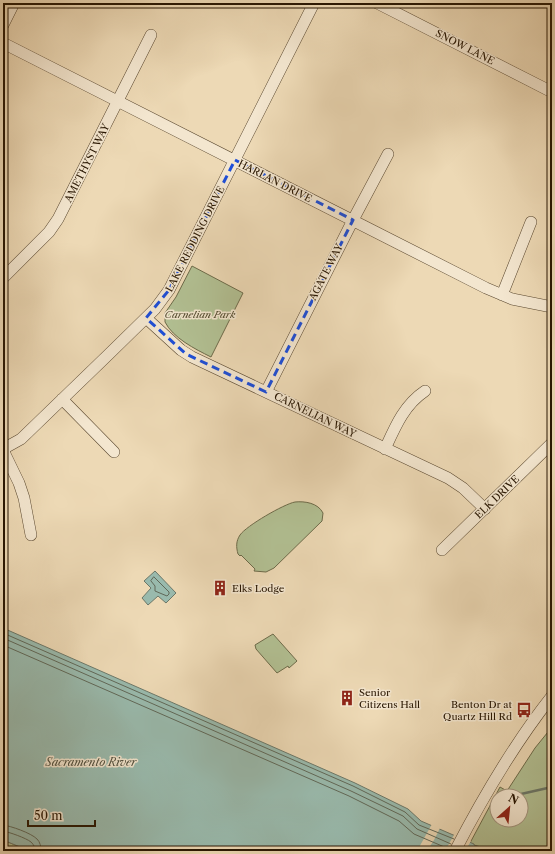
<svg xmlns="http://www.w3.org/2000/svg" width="555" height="854" viewBox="0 0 555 854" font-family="'Libre Caslon Text',serif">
  <rect width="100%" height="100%" fill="#edd9b5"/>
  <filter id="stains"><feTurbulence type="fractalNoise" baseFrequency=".005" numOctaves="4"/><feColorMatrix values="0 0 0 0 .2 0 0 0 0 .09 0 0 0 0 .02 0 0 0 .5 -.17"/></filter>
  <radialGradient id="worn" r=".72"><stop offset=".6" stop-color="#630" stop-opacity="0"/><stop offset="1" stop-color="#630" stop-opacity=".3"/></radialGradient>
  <path fill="#b2c093" stroke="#6d6b4a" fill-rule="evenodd" d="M 192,266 L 243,293 L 211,357 C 195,349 173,338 165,322 L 165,313 L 176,297 Z
    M 295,502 C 305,501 318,503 323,513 L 322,521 L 274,568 L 266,572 L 254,571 L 255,569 L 241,555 L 240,556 L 238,554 C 236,547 236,541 240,535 C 246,526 284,504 295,502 Z
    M 273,634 L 297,661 L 289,668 L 288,666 L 277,673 L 256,649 L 255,645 Z
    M 552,727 L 552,851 L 512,851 L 510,850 L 510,851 L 495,851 L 478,847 L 470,843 L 500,787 L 507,791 L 535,748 ZM 497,796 L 521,796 L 521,820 L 497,820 Z
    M 3,840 L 30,851 L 3,851 Z"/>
  <path fill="#99baad" stroke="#6c7869" d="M 155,571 L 176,593 L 166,603 L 158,596 L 148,605 L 142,598 L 151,588 L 144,581 Z
    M 3,628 L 355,783 L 408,809 L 421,821 L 474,844 L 474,845 L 495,851 L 30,851 L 3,840 Z"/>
  <path fill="#edd9b5" d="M 432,824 L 440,828 L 434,840 L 427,851 L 417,851 Z
    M 455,833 L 471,841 L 465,851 L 445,851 Z"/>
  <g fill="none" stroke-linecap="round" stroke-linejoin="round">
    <path stroke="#606858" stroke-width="1" d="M 154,577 L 169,592 L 169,594 L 167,596 L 155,591 L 155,586 L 151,581 Z
      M 3,633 L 353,786 L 405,812 L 419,825 L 454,839
      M 3,638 L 351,791 L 403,816 L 417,829 L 451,844
      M 3,645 L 349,796 L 399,821 L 414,834 L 449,849
      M 3,825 C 11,826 31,833 37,839 C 40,842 41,846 41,851
      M 3,831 C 9,832 26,838 31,842 C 34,845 35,847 35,851"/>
    <path stroke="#6c7869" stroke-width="2.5" d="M 521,794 L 552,787"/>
    <defs>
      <path id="minor" d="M 377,3 L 552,92
        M 3,25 L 14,3
        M 3,43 L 486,288 L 512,299 L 552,307
        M 3,278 L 49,232 L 58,219 L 151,35
        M 502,295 L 531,222
        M 146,318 L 181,350 L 192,357 L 448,478 L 463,488 L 485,509
        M 266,392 L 353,220 L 388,154
        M 62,399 L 114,452
        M 3,449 L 21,439 L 109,354 L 155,309 L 169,290 L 314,3
        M 385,449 C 395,427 404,405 425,391
        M 3,450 L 19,483 L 24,498 L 31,535
        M 442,550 L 552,443
        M 455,851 C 483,797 514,744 552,696"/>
    </defs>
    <use href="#minor" stroke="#59472f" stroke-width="12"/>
    <use href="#minor" stroke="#f3e6cf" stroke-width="11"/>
  </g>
  <path fill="none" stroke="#1d4ed8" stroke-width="3" stroke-dasharray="8 5" stroke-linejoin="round" d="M 235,160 L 353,220 L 266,392 L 186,354 L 146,318 L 169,290 Z"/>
  <defs>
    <symbol id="building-bare" viewBox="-9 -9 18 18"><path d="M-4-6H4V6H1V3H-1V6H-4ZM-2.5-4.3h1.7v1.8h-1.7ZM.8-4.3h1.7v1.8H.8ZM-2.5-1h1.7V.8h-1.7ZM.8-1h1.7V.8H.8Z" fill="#8f2418" stroke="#f3e6cf" stroke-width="2.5" paint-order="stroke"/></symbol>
    <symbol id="bus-bare" viewBox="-9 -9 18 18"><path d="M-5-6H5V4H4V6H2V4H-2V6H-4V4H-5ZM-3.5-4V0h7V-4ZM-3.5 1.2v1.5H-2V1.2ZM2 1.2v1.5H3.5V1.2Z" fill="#8f2418" stroke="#f3e6cf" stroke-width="2.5" paint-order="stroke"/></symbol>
  </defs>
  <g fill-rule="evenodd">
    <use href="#building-bare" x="209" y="577" width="22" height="22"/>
    <use href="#building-bare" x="336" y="687" width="22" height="22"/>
    <use href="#bus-bare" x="513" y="699" width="22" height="22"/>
  </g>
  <g text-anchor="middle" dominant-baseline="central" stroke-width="3" stroke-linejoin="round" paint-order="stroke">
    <g font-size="10" fill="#281602" stroke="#f3e6cf">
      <text transform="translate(465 47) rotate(27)">SNOW LANE</text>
      <text transform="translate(87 163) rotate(-63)">AMETHYST WAY</text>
      <text transform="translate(275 181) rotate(27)">HARLAN DRIVE</text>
      <text transform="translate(195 239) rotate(-63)">LAKE REDDING DRIVE</text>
      <text transform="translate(326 272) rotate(-63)">AGATE WAY</text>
      <text transform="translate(315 415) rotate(26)">CARNELIAN WAY</text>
      <text transform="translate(497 497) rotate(-44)">ELK DRIVE</text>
    </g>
    <g font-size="10" font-style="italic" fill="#51492e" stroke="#f3e6cf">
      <text x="200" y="314">Carnelian Park</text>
    </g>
    <g font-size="10" fill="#281602" stroke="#f3e6cf" text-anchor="start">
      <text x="232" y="588">Elks Lodge</text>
      <text x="359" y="692">Senior<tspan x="359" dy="12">Citizens Hall</tspan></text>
      <text x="512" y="704" text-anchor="end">Benton Dr at<tspan x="512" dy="12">Quartz Hill Rd</tspan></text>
    </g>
    <g font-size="11" font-style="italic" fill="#504f3e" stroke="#f3e6cf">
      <text x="91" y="762">Sacramento River</text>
    </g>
  </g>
  <rect width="555" height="854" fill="none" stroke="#edd9b5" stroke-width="16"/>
  <rect x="4" y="4" width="547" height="846" fill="none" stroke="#281602" stroke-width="2"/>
  <rect x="8" y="8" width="539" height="838" fill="none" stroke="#281602"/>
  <g transform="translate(509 808) rotate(27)"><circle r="19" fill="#f3e6cf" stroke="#a2937d"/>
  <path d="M0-3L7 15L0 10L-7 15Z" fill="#8f2418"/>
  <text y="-6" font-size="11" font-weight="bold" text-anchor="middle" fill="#281602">N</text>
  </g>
  <path d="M28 820v6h67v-6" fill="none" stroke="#281602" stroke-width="2"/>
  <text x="34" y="820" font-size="12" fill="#281602" stroke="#f3e6cf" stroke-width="3" paint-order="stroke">50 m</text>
  <rect width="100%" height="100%" filter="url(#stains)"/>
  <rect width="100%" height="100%" fill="url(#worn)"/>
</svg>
